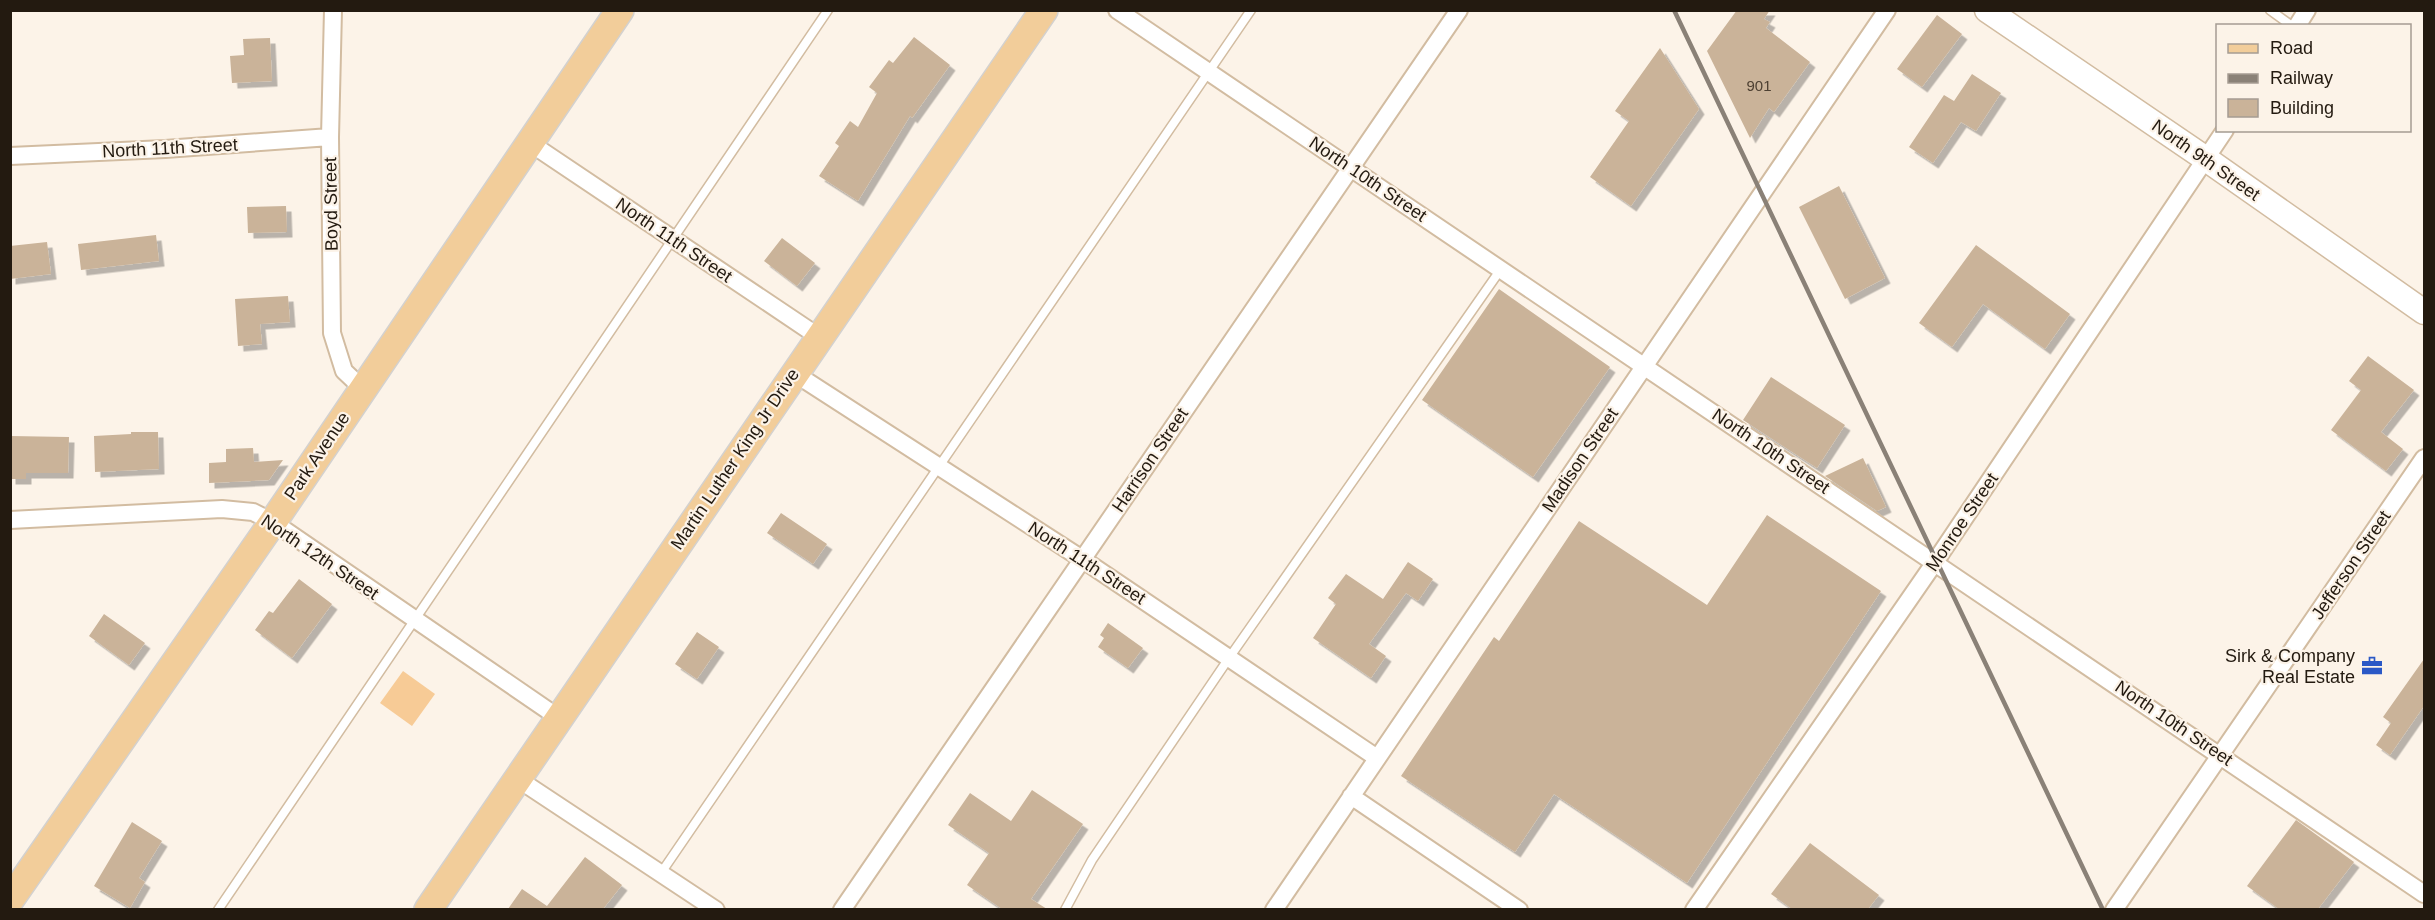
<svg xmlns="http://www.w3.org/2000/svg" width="2435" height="920" viewBox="0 0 2435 920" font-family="Arial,sans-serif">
  <defs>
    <filter id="shadow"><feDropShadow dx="5.5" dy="5.5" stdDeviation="0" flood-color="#0004"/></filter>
  </defs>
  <rect width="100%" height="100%" fill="#fcf3e8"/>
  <path fill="#f7cb96" d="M 403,671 L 435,694 L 412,726 L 380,703 Z"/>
  <path fill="#cab399" filter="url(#shadow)" d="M 1737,10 L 1770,10 L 1764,19 L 1770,22 L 1766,28 L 1810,62 L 1774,112 L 1769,108 L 1750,138 L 1707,51 Z
    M 1937,15 L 1962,34 L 1922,87 L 1897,69 Z
    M 914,37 L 950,65 L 912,118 L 910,116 L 858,201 L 819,176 L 839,146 L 835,143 L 850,121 L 858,127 L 877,93 L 869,87 L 889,60 L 893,63 Z
    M 270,38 L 272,81 L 232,83 L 230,56 L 244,55 L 243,39 Z
    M 1660,48 L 1699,109 L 1631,206 L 1590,177 L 1629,121 L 1615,111 Z
    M 1972,74 L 2001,93 L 1976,131 L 1961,122 L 1933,163 L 1909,147 L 1944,95 L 1954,101 Z
    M 1839,186 L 1885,278 L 1845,299 L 1799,207 Z
    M 286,206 L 287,232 L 248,233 L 247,207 Z
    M 156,235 L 159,261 L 81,270 L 78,244 Z
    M 782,238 L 815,263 L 797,286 L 764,261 Z
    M 47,242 L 51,274 L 10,279 L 10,246 Z
    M 1976,245 L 2070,314 L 2045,349 L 1983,304 L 1952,347 L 1919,323 Z
    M 1499,289 L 1610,367 L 1533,477 L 1422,400 Z
    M 288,296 L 290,322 L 260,324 L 262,344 L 238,346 L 235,299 Z
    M 2368,356 L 2414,390 L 2381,432 L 2403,449 L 2386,471 L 2331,430 L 2361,390 L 2349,381 Z
    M 1771,377 L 1845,425 L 1817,468 L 1743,420 Z
    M 131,432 L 158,432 L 159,469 L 95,472 L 94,436 L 131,434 Z
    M 10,436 L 69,437 L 68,473 L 26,473 L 26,479 L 10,479 Z
    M 253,448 L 254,462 L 283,460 L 269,480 L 209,483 L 209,463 L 226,462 L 226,449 Z
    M 1863,458 L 1886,507 L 1877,511 L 1825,476 Z
    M 781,513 L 827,544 L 813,564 L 767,533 Z
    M 1767,515 L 1881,591 L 1687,883 L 1554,794 L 1515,852 L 1401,776 L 1494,637 L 1499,641 L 1579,521 L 1707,605 Z
    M 1408,562 L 1433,579 L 1418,601 L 1406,593 L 1369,644 L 1386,656 L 1371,678 L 1313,638 L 1336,604 L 1328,598 L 1346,574 L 1383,599 Z
    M 299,579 L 332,604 L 292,658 L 255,630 L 269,611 L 273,613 Z
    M 104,614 L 145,643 L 129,665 L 89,636 Z
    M 1108,623 L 1143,648 L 1128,668 L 1098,647 L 1104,638 L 1100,635 Z
    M 697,632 L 719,647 L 697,679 L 675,664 Z
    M 2424,659 L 2424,706 L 2390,755 L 2376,745 L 2391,723 L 2383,717 Z
    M 1032,790 L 1083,824 L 1031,899 L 1047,909 L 1002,909 L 967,885 L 989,853 L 948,825 L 970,793 L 1011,821 Z
    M 2296,820 L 2354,862 L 2318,909 L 2279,909 L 2247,886 Z
    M 132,822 L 162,841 L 139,878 L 145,882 L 130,908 L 94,886 Z
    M 1810,843 L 1879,895 L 1868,909 L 1792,909 L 1771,894 Z
    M 585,857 L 622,885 L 603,909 L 508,909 L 522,889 L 547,906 Z"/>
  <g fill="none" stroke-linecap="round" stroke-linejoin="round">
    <defs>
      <path id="lane" d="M 2270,10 L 2292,26
        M 661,873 L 1251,10
        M 218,910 L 828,10
        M 1065,910 L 1092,860 L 1229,658 L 1501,269"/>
      <path id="street" d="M 333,10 L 330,137 L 332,333 L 344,371 L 362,388
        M 1117,10 L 2424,894
        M 2297,26 L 2307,10
        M 530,143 L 819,337
        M 10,156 L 165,149 L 330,137
        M 794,373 L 1082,559 L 1377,758
        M 10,520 L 222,509 L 253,512 L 273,522 L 559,718
        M 518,779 L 716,910
        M 1351,796 L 1519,910
        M 842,910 L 1459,10
        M 1274,910 L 1887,10
        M 1694,910 L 1935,562 L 2225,130
        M 2114,910 L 2424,458"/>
      <path id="secondary" d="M 1987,10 L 2206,159 L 2424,312"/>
      <path id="primary" d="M 10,900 L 273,522 L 620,10
        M 428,910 L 1044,10"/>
    </defs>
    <use href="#lane" stroke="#d2bca1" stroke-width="11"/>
    <use href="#street" stroke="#d2bca1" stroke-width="20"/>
    <use href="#secondary" stroke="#d2bca1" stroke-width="27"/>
    <use href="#primary" stroke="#d3d1cf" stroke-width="30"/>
    <use href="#lane" stroke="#fff" stroke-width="8"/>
    <use href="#street" stroke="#fff" stroke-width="16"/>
    <use href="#secondary" stroke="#fff" stroke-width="24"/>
    <use href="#primary" stroke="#f2cd9a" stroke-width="27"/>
    <path stroke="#8a8177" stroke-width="4.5" d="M 1674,10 L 2103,910"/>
  </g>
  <defs>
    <symbol id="office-bare" viewBox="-9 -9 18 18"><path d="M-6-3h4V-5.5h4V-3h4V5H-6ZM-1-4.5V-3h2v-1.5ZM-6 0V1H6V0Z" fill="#2a58c6" stroke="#fcf3e8" stroke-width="2.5" paint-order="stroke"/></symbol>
  </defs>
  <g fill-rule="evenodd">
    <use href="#office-bare" x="2357" y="651" width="30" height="30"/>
  </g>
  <g text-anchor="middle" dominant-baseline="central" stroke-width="4.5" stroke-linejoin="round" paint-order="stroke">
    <g font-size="15" fill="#4d4032">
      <text x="1759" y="85">901</text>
    </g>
    <g font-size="18" fill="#231a10" stroke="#fcf3e8">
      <text transform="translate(170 148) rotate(-3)">North 11th Street</text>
      <text transform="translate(2206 160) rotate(35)">North 9th Street</text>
      <text transform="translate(1368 179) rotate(34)">North 10th Street</text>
      <text transform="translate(331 204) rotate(-91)">Boyd Street</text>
      <text transform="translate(674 240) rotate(34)">North 11th Street</text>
      <text transform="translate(1771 451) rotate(34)">North 10th Street</text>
      <text transform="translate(317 456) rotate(-56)">Park Avenue</text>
      <text transform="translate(735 459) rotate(-56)">Martin Luther King Jr Drive</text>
      <text transform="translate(1150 460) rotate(-56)">Harrison Street</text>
      <text transform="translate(1580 460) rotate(-56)">Madison Street</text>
      <text transform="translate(1962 522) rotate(-56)">Monroe Street</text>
      <text transform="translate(320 557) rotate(34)">North 12th Street</text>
      <text transform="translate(1087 563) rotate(33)">North 11th Street</text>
      <text transform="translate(2351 565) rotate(-56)">Jefferson Street</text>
      <text transform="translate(2174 723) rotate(34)">North 10th Street</text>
    </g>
    <g font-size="18" fill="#231a10" stroke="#fcf3e8" text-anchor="end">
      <text x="2355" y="656">Sirk &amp; Company<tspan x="2355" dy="21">Real Estate</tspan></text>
    </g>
  </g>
  <rect width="2435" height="920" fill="none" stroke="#231a10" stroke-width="24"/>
  <rect x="2216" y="24" width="195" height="108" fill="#fcf3e8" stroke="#a59c92" stroke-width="1.5"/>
  <rect x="2228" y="44" width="30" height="9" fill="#f2cd9a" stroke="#a59c92" stroke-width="1.5"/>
  <text x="2270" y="54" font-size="18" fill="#231a10">Road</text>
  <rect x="2228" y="74" width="30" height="9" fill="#8a8177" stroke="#a59c92" stroke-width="1.5"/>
  <text x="2270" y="84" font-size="18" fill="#231a10">Railway</text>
  <rect x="2228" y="99" width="30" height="18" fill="#cab399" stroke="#a59c92" stroke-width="1.5"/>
  <text x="2270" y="114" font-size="18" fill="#231a10">Building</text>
</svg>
